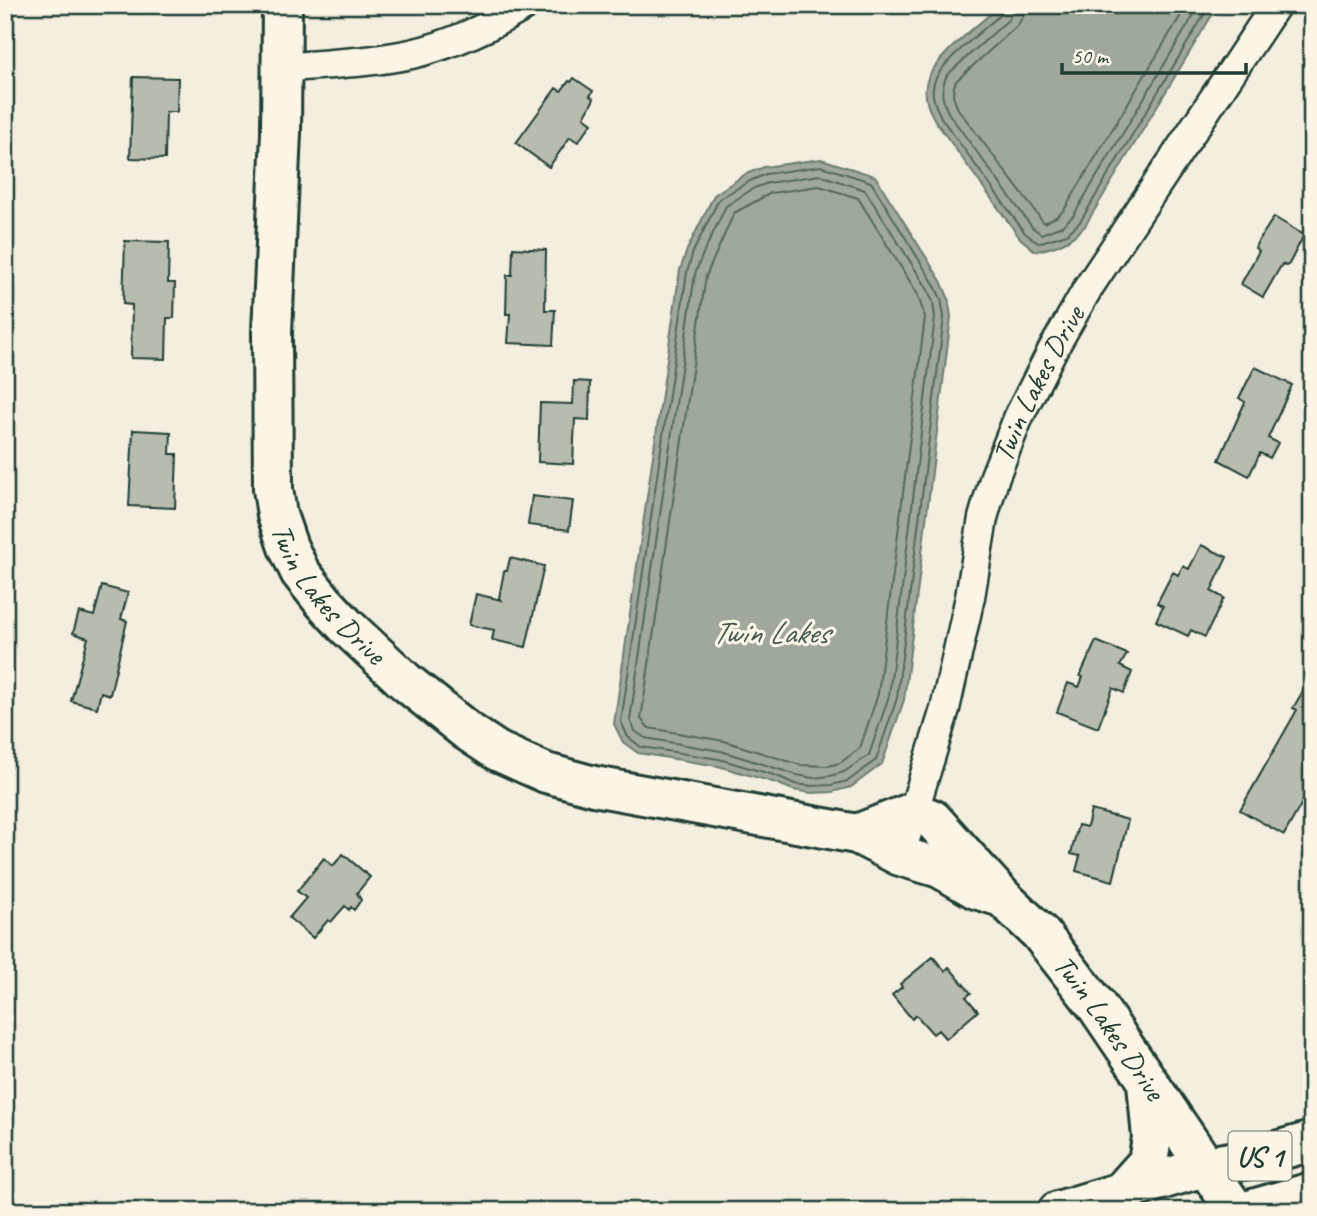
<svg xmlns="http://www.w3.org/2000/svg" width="1317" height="1216" viewBox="0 0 1317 1216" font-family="Caveat,sans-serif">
  <rect width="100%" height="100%" fill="#f3eede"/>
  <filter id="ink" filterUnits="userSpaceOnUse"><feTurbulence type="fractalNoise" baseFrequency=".0143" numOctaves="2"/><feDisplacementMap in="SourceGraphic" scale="14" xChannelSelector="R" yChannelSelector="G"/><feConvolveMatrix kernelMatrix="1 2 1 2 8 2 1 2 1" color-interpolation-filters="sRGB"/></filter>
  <g filter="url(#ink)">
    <path fill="#a0a89b" stroke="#6c7d72" stroke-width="2" d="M 1001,5 L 1218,5 L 1085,226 C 1069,242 1058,247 1035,251 L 1020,238 L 936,122 C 929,110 924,100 926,85 C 929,61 982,22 1001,5 Z
      M 821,159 L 875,176 L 941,281 L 948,297 L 951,317 L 904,700 L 882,764 L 851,787 L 832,792 L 812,793 L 793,790 L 776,783 L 718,766 L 638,753 L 623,742 L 614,724 L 680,270 L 687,250 L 714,195 L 746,174 L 764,167 Z"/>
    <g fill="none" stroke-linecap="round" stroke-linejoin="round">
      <path stroke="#53685d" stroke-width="2" d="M 1005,5 L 1002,13 C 985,29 940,62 934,83 C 930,96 936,107 942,119 L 1025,233 L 1038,243 L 1067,234 L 1080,222 L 1210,5
        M 1014,5 L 1009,19 L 947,75 C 940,90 941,99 949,114 L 1032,227 L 1041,234 L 1062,226 L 1073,216 L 1200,5
        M 1024,5 L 1023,16 L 1018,25 L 956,81 C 951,92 953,98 958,109 L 1044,223 L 1056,217 L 1064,210 L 1187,5
        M 821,166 L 871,182 L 934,284 L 941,299 L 944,317 L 897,698 L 876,760 L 848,781 L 831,785 L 812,786 L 795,784 L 777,776 L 719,759 L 641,747 L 628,737 L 621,722 L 687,272 L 693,252 L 719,199 L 750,181 L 766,174 Z
        M 820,175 L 865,190 L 927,288 L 933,302 L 935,317 L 889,696 L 869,755 L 844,772 L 830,776 L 813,778 L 797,775 L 721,751 L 645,738 L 635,731 L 630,720 L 695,274 L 702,256 L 726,206 L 754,188 L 768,183 Z
        M 819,186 L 858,198 L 917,293 L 925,317 L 878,694 L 860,748 L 840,763 L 828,766 L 800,765 L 724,741 L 649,728 L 641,719 L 706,276 L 734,213 L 771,193 Z"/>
    </g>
    <path fill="#b8bcae" stroke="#1f3d34" stroke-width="2" d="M 133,77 L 178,78 L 177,112 L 166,112 L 165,159 L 130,158 Z
      M 574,78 L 593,91 L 590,96 L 594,99 L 584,117 L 592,123 L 578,142 L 570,137 L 549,167 L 516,143 L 556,88 L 561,91 L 569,81 L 571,82 Z
      M 1274,217 L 1304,235 L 1289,264 L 1286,266 L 1282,264 L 1263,297 L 1241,284 L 1259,251 L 1255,248 L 1257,243 Z
      M 125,241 L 169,242 L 168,283 L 175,283 L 174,318 L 167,318 L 166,359 L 131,358 L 132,305 L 123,304 Z
      M 513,248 L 546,250 L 545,310 L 555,310 L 553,345 L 508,343 L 510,314 L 506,314 L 507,275 L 512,275 Z
      M 1255,367 L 1292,385 L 1268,438 L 1278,443 L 1270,458 L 1260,453 L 1249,476 L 1219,460 L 1245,402 L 1239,398 Z
      M 574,381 L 590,382 L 589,420 L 575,419 L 573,464 L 538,462 L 540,403 L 573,404 Z
      M 133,430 L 171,432 L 170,454 L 177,454 L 175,508 L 129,506 Z
      M 532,496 L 573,501 L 569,530 L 528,525 Z
      M 1201,545 L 1227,557 L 1211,591 L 1224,598 L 1205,637 L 1191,630 L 1188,636 L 1156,621 L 1163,606 L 1157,603 L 1173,572 L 1178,575 L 1183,566 L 1189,569 Z
      M 510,558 L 544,566 L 526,647 L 492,640 L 494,630 L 469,625 L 476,594 L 501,600 L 499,598 L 504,571 L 507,571 Z
      M 102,586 L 128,593 L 121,619 L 127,621 L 110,695 L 101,692 L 97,708 L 71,701 L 88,638 L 73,633 L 79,612 L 94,616 Z
      M 1096,641 L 1127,654 L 1120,666 L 1132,672 L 1124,693 L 1113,688 L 1098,728 L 1057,712 L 1068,683 L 1079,687 L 1083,677 L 1080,676 Z
      M 1312,676 L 1312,785 L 1284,835 L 1240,810 L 1297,710 L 1293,708 Z
      M 1091,810 L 1128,820 L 1113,881 L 1076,871 L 1080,856 L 1071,854 L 1078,825 L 1087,827 Z
      M 343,854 L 370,877 L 357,893 L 361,900 L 354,910 L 351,907 L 349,910 L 345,906 L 331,922 L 328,920 L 313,938 L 289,918 L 306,898 L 297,891 L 324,858 L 333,866 Z
      M 933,957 L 945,971 L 949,967 L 971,993 L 966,997 L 978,1011 L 946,1039 L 938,1030 L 933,1034 L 916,1015 L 912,1019 L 892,995 L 902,987 L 900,984 Z"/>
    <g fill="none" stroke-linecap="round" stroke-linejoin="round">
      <defs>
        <g id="street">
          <path d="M 281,68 C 324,64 369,63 411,54 C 451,45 491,26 526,5"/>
          <path id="s1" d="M 900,856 L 945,709 L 970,597 L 983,518 L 995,476 L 1019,416 L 1052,351 L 1088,288 L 1276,5"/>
        </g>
        <g id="secondary">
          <path id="s2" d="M 282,5 L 281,133 L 272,332 L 273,489 L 277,515 L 288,547 L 300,572 L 323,601 L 346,626 L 406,682 L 467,731 L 497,751 L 546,773 L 594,786 L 857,834 L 900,856 L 940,868 L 976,889 L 1002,897"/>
          <path id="s3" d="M 857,834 L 913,812 L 932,819 L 1002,897 L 1040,933 L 1096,1005 L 1236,1211"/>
        </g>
        <path id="primary" d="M 1121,1192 L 1148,1162 L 1152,1138 L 1147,1083
          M 1058,1211 L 1207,1166 L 1248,1159 L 1312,1141
          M 1246,1211 L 1312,1192"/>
      </defs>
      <use href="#street" stroke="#1f3d34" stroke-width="33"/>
      <use href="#secondary" stroke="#1f3d34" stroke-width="44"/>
      <use href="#primary" stroke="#1f3d34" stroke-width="44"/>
      <use href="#street" stroke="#fcf5e5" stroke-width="28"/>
      <use href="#secondary" stroke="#fcf5e5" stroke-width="38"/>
      <use href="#primary" stroke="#fcf5e5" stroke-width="38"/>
    </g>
  </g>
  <g text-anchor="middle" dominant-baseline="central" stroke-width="6" stroke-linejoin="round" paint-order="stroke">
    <rect fill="#fcf5e5" stroke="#617469" stroke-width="2" x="1228.5" y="1131.5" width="63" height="49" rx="5"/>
    <g font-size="28" font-weight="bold" fill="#1f3d34">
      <text x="1260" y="1156">US 1</text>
    </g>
    <g font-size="30" fill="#1f3d34" stroke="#fcf5e5">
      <text stroke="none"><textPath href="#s1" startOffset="494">Twin Lakes Drive</textPath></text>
      <text stroke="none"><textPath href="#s2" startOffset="606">Twin Lakes Drive</textPath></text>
      <text stroke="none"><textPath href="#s3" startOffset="355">Twin Lakes Drive</textPath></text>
    </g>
    <g font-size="32" font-style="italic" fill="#465d53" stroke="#fcf5e5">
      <text x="770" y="632">Twin Lakes</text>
    </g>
  </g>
  <rect width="1317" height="1216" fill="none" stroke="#fcf5e5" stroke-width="28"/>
  <rect x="14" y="14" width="1289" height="1188" fill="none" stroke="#1f3d34" stroke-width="2.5" filter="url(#ink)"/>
  <path d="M1062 63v10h184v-10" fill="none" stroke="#1f3d34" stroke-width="3.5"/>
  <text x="1072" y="63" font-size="21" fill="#1f3d34" stroke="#fcf5e5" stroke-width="5" paint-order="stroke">50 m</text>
</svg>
